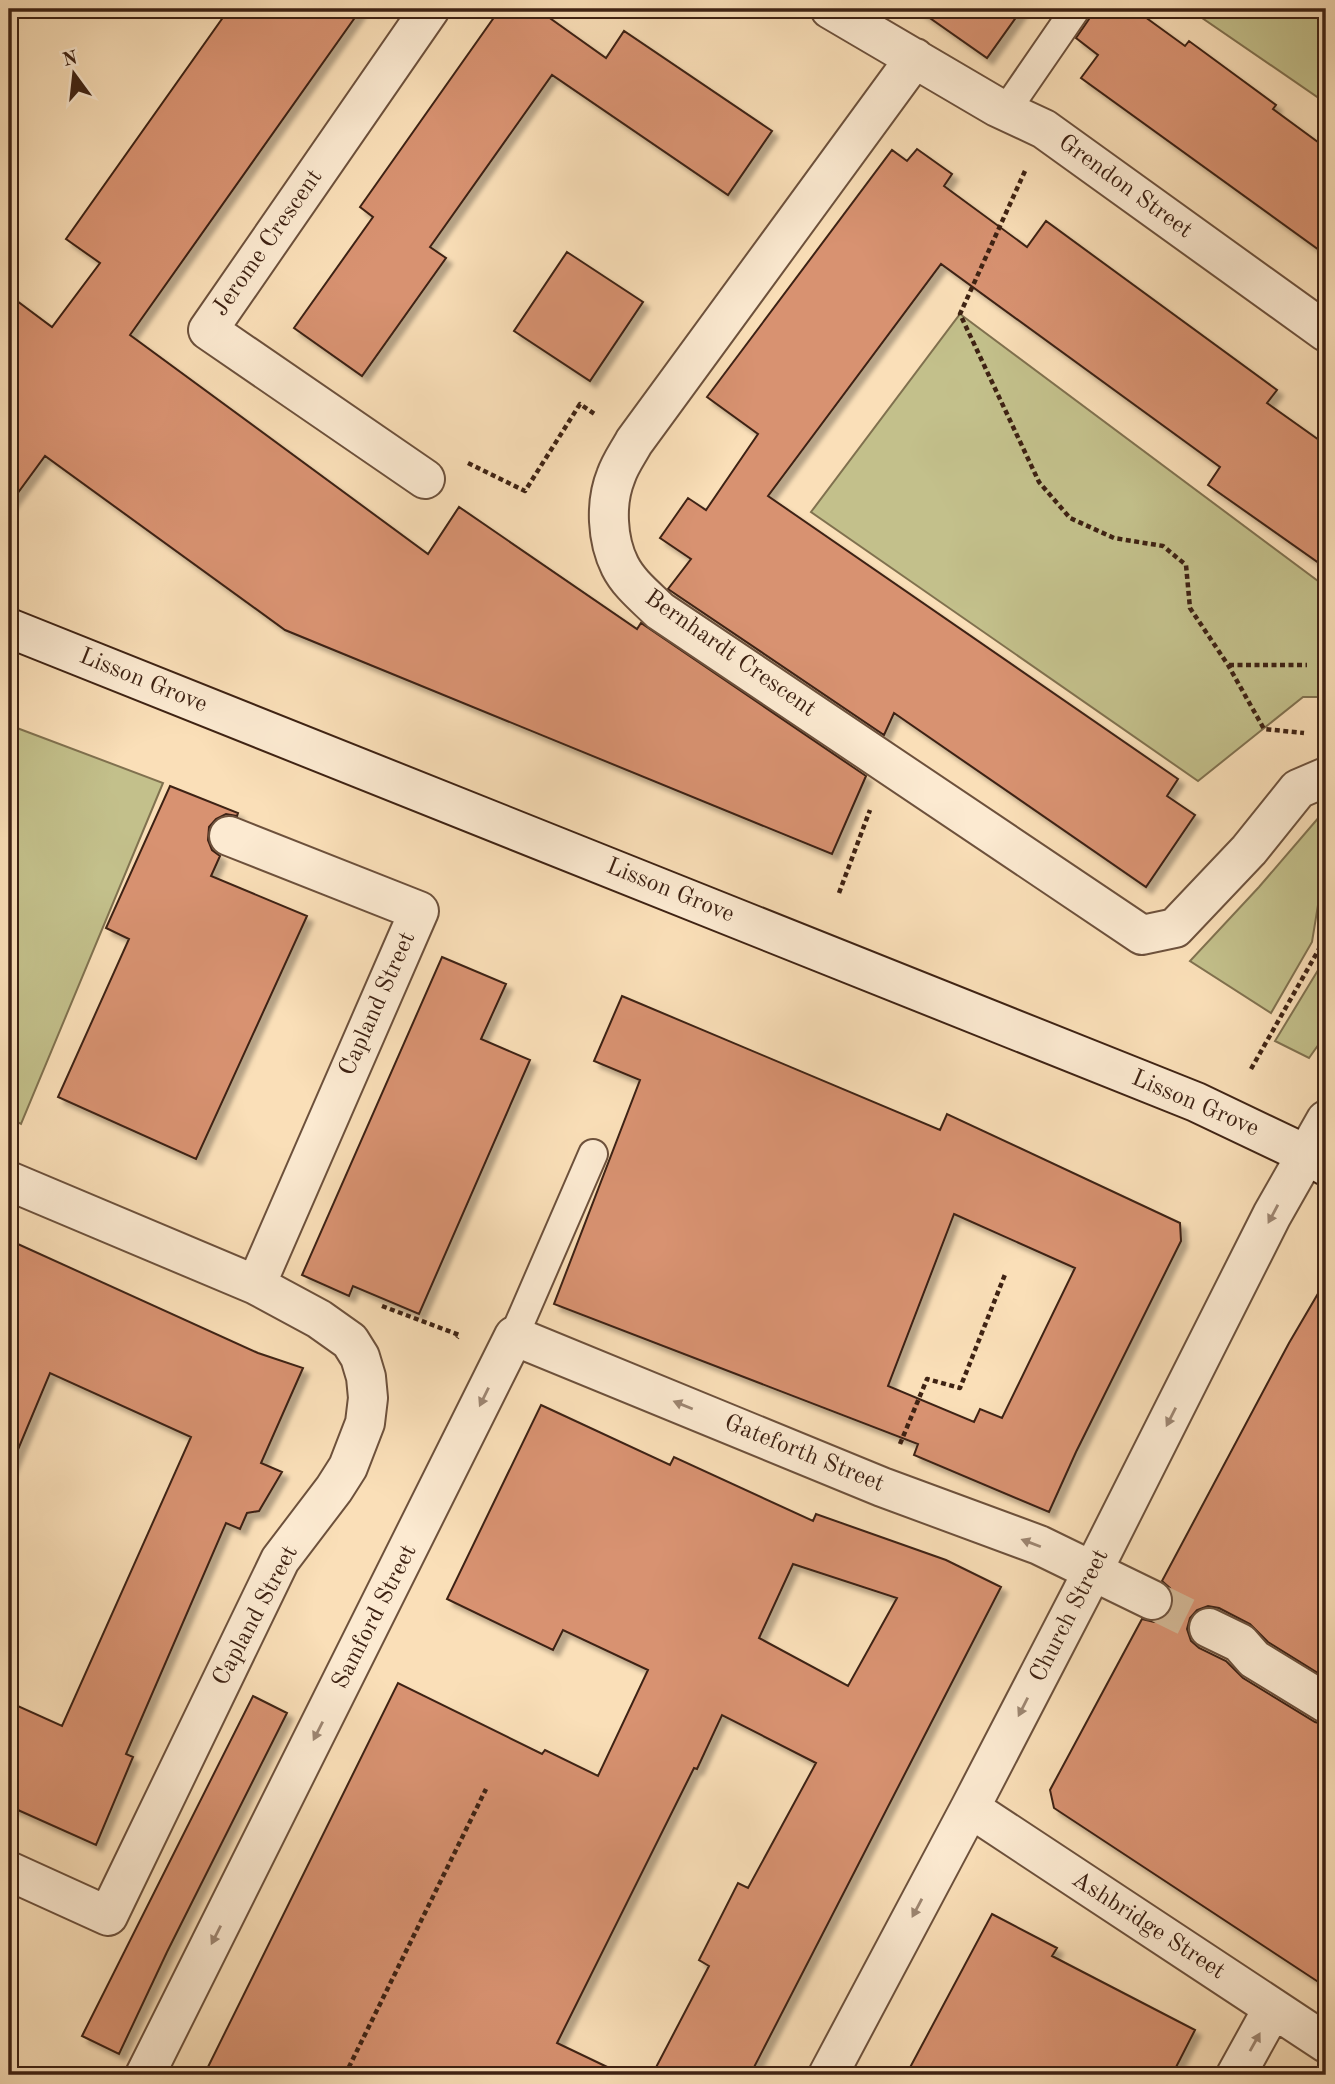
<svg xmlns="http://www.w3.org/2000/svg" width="1335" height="2084" viewBox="0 0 1335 2084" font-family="'Old Standard TT',serif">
  <defs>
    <filter id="shadow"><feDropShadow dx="6" dy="6" stdDeviation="2" flood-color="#0004"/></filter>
  </defs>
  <rect width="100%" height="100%" fill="#fadfb8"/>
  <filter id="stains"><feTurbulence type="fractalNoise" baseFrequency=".00286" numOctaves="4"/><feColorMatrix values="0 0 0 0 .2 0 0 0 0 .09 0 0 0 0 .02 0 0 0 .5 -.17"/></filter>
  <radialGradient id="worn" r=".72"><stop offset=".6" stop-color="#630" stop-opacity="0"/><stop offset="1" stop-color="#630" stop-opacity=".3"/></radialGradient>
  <path fill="#c3c08b" stroke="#80714f" stroke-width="2" d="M 1189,9 L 1326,9 L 1326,103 Z
    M 960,314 L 1326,587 L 1326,697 L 1303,697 L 1198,781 L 811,512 Z
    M 9,725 L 163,783 L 21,1124 L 9,1118 Z
    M 1320,816 L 1326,818 L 1326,856 L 1312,942 L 1271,1013 L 1190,961 L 1259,887 Z
    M 1326,957 L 1326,1034 L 1309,1058 L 1275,1041 Z"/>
  <path fill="#d89271" stroke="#3e2213" stroke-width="2" fill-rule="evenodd" filter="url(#shadow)" d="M 229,9 L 361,9 L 130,335 L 428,554 L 459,507 L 637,629 L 641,623 L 866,776 L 832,854 L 285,630 L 45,456 L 9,505 L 9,295 L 52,327 L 100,263 L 66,239 Z
    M 500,9 L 537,9 L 606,58 L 624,31 L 772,131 L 728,195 L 552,75 L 430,247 L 446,258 L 362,376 L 294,328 L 373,217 L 360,207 Z
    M 917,9 L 1022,9 L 987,58 Z
    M 1091,9 L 1134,9 L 1185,46 L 1189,41 L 1276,105 L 1273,109 L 1326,148 L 1326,255 L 1081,78 L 1098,55 L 1076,38 L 1089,19 Z
    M 917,149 L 952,174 L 944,186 L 1027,247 L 1046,221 L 1277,390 L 1267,403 L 1326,445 L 1326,568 L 1208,485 L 1220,467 L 941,264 L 768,496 L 1178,779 L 1167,796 L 1195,815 L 1146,887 L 894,713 L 884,735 L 668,589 L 691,559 L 660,538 L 688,498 L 706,510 L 758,434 L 707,397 L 892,150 L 907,161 Z
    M 567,252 L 643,302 L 590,381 L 514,331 Z
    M 170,786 L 238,813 L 237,816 L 226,814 L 216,819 L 209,827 L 208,840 L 212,850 L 220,856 L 211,876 L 307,916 L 196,1159 L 58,1097 L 129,939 L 106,928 Z
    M 442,957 L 506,984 L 481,1039 L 530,1060 L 419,1314 L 353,1286 L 349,1296 L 302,1275 Z
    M 622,996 L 940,1130 L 947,1114 L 1180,1223 L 1181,1241 L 1076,1452 L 1049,1512 L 914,1455 L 918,1444 L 554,1304 L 640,1080 L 594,1061 ZM 954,1214 L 1075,1268 L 1002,1418 L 980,1409 L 974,1422 L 888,1386 Z
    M 9,1240 L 258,1353 L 303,1368 L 261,1463 L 282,1472 L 259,1511 L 247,1513 L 240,1529 L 226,1523 L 126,1754 L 133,1757 L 96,1845 L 9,1806 L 9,1702 L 62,1726 L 191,1437 L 50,1373 L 9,1471 Z
    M 1326,1280 L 1326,1678 L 1268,1642 L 1250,1624 L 1219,1608 L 1208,1606 L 1197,1610 L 1190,1618 L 1187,1629 L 1191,1641 L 1199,1648 L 1226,1661 L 1243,1678 L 1315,1722 L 1326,1725 L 1326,1987 L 1054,1808 L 1050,1790 L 1142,1619 L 1154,1622 L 1164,1618 L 1171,1610 L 1174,1598 L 1170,1588 L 1162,1581 L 1289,1343 Z
    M 541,1405 L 670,1465 L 674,1457 L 813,1521 L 816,1514 L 946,1560 L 1001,1587 L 750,2075 L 652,2075 L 709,1966 L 699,1960 L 738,1883 L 748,1888 L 816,1763 L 722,1715 L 697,1769 L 694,1768 L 557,2043 L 624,2075 L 204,2075 L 398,1683 L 542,1754 L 545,1750 L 598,1776 L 648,1670 L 563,1630 L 553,1650 L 447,1599 ZM 793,1564 L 897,1598 L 848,1686 L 759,1638 Z
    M 253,1696 L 287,1713 L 167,1952 L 119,2054 L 82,2036 Z
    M 992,1914 L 1057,1948 L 1052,1956 L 1195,2030 L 1172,2075 L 906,2075 Z"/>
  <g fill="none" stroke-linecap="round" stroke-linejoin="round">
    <path stroke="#d4b997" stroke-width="38" stroke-dasharray="38 19" stroke-linecap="butt" d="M 1152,1600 L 1209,1628"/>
    <defs>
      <path id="service" d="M 997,107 L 1011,103 L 1075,10
        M 514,1336 L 593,1154"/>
      <path id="minor" d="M 830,9 L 997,107 L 1044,129 L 1326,332
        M 915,58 L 634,442 C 628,453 620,464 616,476 C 605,503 607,540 620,566 C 629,584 646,597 660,611 L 1142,935 L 1175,928 L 1249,850 L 1298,789 L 1326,777
        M 425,479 L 208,330 L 430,9
        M 9,1181 L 256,1285
        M 1209,1628 L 1240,1643 L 1254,1659 L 1326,1703
        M 970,1808 L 1326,2043
        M 9,1871 L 108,1916 L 280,1560 L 334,1489 L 348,1467 L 365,1423 L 368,1398 L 366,1377 L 360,1357 L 350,1341 L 319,1319 L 256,1285 L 419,911 L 229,836
        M 145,2075 L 514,1336 L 882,1487 L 1039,1545 L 1152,1600
        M 828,2075 L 970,1808 L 1081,1594 L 1272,1215 L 1326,1120
        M 1236,2075 L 1273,2008"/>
      <path id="secondary" d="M 9,628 L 1196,1102 L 1305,1154 L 1326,1166"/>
    </defs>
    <use href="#service" stroke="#6d513c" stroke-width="32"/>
    <use href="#minor" stroke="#6d513c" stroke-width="42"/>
    <use href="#secondary" stroke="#3e2213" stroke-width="42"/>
    <path stroke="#3e2213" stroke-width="4.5" stroke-dasharray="5 3.5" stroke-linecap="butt" d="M 1025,171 L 960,314 L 1039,482 L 1070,518 L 1114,538 L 1163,546 L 1186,565 L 1190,608 L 1228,665 L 1264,729 L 1304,733
      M 468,463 L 525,491 L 580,404 L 596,415
      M 1229,665 L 1307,665
      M 839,893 L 870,810
      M 1251,1069 L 1323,942 L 1326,926
      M 382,1306 L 459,1335 L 457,1338
      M 900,1444 L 927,1379 L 960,1388 L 1006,1272
      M 345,2075 L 486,1789"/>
    <use href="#service" stroke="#fcead1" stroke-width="28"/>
    <use href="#minor" stroke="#fcead1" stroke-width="38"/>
    <use href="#secondary" stroke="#fcead1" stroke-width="38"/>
  </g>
  <defs><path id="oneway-solid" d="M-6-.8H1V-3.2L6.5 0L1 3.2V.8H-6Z" transform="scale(1.75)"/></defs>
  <g fill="#9d8672">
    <use href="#oneway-solid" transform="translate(1273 1214) rotate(118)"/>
    <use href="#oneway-solid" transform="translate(484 1397) rotate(116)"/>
    <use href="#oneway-solid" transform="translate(683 1405) rotate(-158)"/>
    <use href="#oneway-solid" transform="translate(1171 1417) rotate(117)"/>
    <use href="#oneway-solid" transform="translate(1031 1543) rotate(-159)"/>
    <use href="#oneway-solid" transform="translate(1023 1707) rotate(117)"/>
    <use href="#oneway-solid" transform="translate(318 1731) rotate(117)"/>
    <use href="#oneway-solid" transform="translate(917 1908) rotate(118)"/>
    <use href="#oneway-solid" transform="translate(216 1935) rotate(117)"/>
    <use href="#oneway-solid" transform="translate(1255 2042) rotate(-61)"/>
  </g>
  <g text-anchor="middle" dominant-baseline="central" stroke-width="6" stroke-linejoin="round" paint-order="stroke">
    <g font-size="24" fill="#3e2213" stroke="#fcead1">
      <text transform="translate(1125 187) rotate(36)">Grendon Street</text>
      <text transform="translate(268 243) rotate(-55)">Jerome Crescent</text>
      <text transform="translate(730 654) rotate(35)">Bernhardt Crescent</text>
      <text transform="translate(143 681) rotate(22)">Lisson Grove</text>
      <text transform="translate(670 891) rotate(22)">Lisson Grove</text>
      <text transform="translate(378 1004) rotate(-66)">Capland Street</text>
      <text transform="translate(1195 1104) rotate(23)">Lisson Grove</text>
      <text transform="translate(804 1454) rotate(22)">Gateforth Street</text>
      <text transform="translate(256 1616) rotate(-62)">Capland Street</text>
      <text transform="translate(1070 1616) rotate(-63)">Church Street</text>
      <text transform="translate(375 1617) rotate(-63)">Samford Street</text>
      <text transform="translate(1148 1926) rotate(33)">Ashbridge Street</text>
    </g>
  </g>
  <rect width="1335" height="2084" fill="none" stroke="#fadfb8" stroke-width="35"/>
  <rect x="10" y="10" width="1314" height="2063" fill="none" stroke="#3e2213" stroke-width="3.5"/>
  <rect x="18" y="18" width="1300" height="2049" fill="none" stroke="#3e2213" stroke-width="2"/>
  <g transform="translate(74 74) rotate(345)" stroke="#fcead1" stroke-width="5" paint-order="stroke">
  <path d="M0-5L12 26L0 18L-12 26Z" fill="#3e2213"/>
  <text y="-10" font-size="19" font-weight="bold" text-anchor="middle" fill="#3e2213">N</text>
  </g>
  <rect width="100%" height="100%" filter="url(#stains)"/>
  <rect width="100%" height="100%" fill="url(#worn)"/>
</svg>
